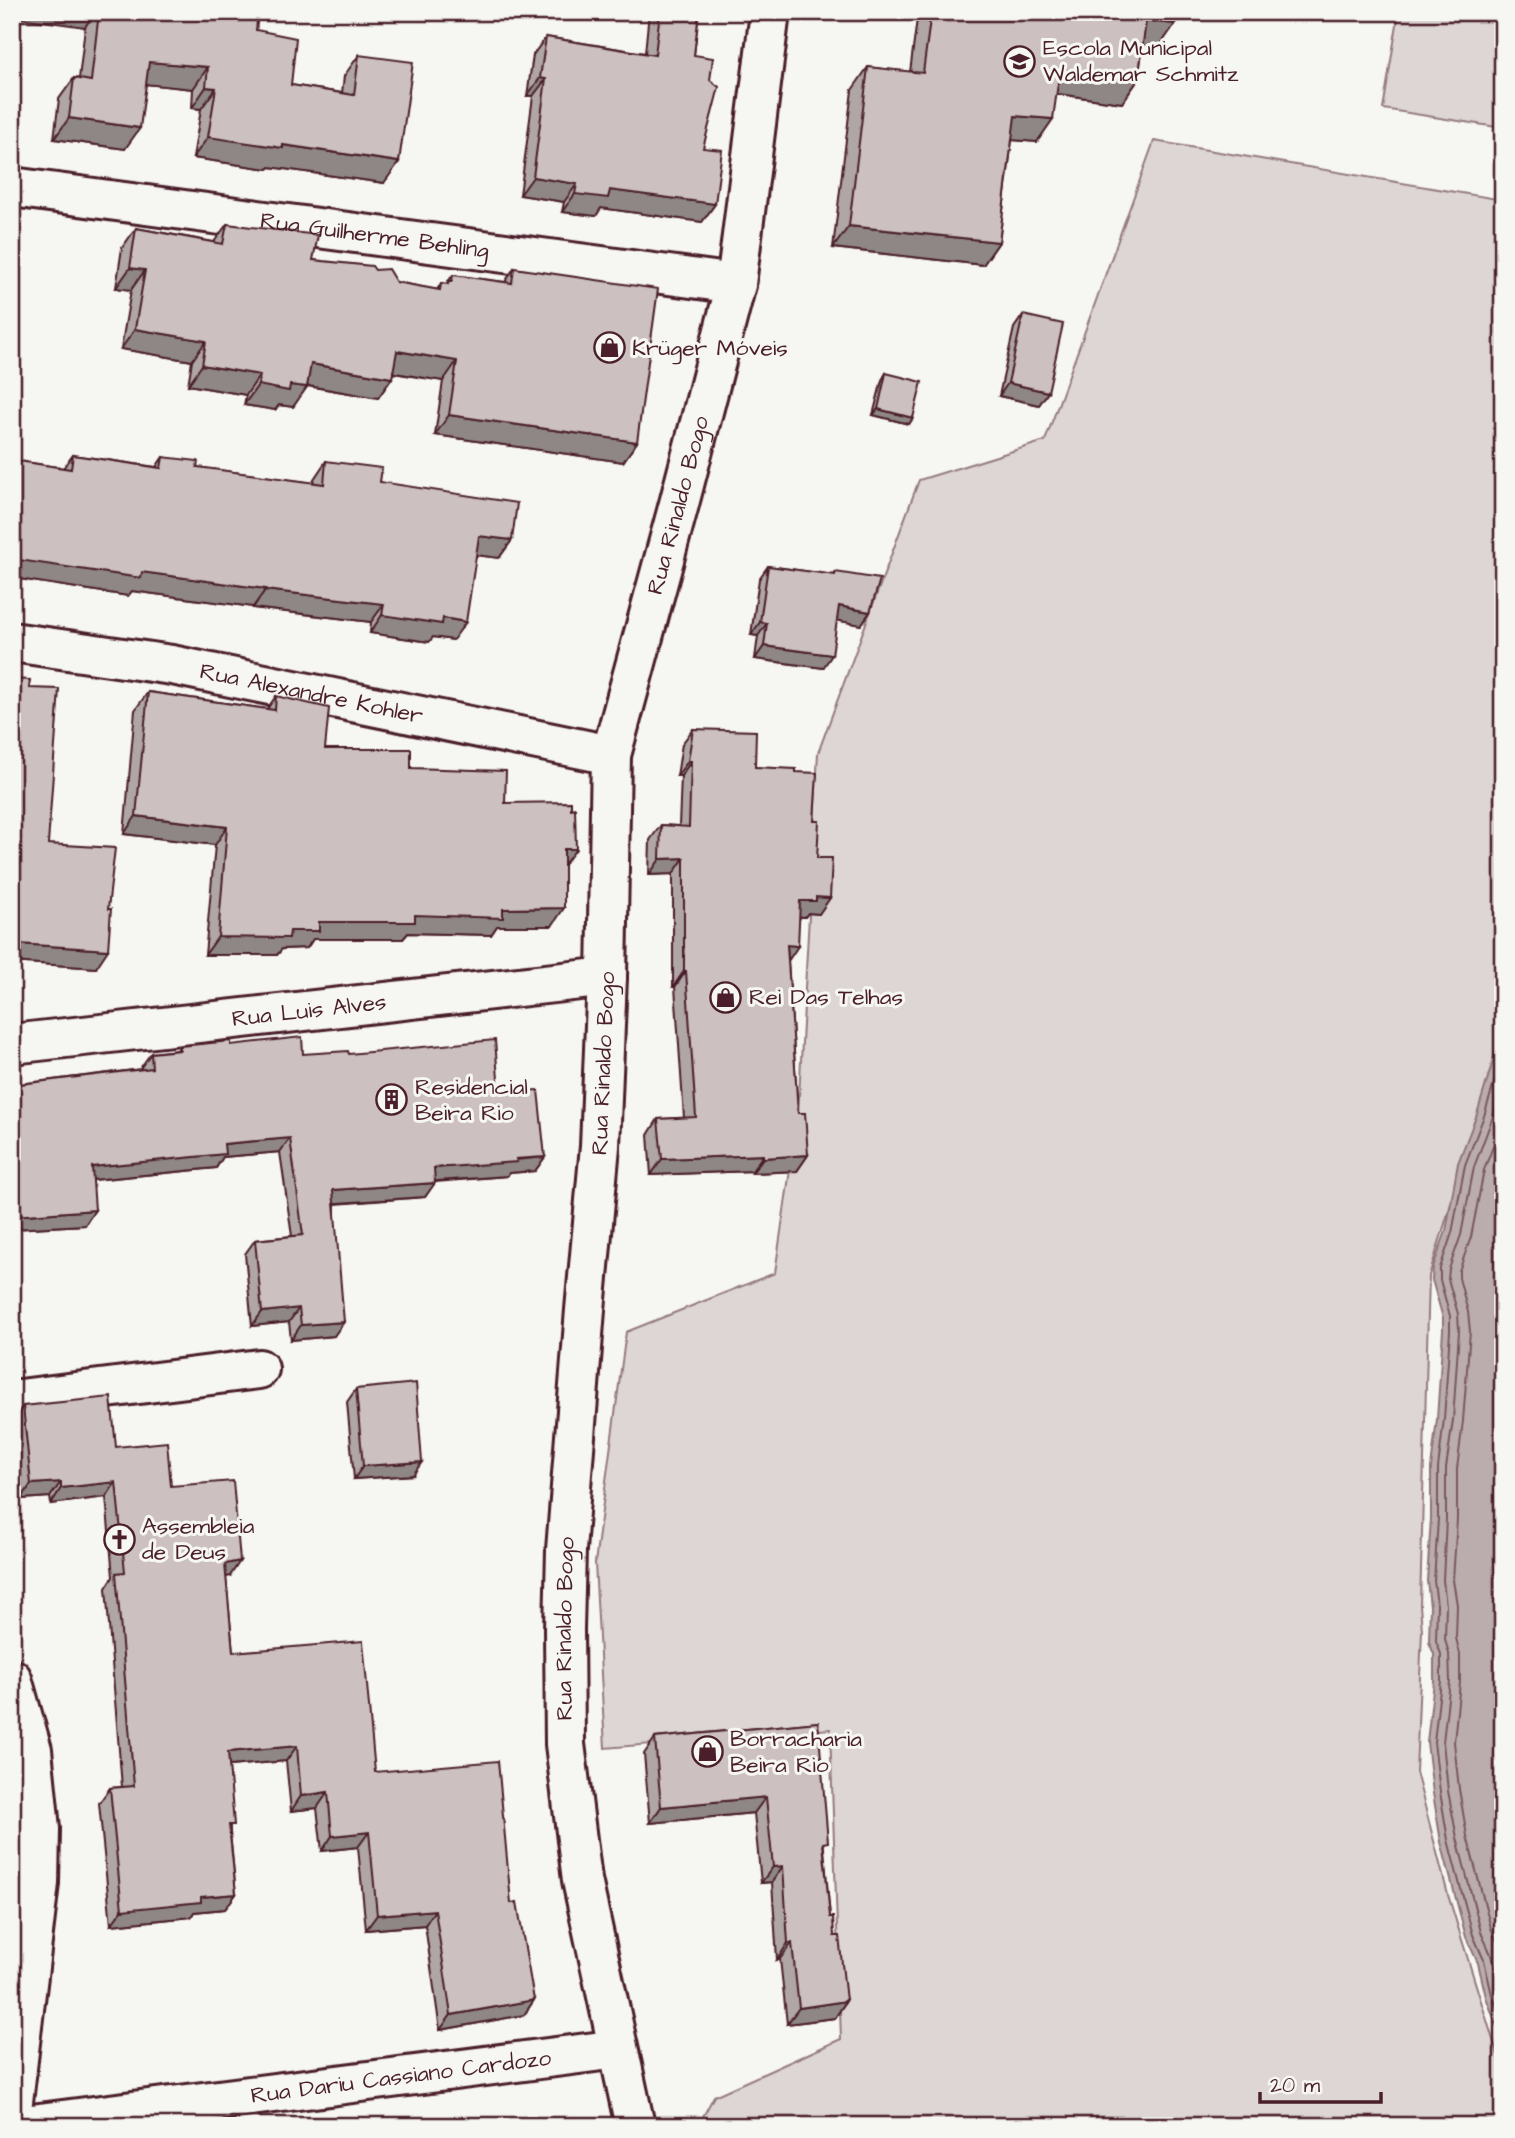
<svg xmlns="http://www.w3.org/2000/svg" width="1515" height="2138" viewBox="0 0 1515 2138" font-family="'Architects Daughter',sans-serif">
  <rect width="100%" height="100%" fill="#f6f6f2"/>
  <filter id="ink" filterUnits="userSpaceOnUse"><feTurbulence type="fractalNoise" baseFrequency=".0143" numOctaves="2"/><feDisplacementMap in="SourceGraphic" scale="14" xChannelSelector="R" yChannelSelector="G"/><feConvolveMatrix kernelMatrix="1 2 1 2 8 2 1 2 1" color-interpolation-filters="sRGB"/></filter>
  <g filter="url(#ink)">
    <path fill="#ddd6d5" stroke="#947a80" stroke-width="2" d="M 1399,12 L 1503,12 L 1503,128 L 1383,109 Z
      M 1154,141 L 1503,200 L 1503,1033 L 1429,1276 L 1420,1605 L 1422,1630 L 1416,1772 L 1448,1895 L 1503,2072 L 1503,2126 L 698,2126 L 714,2096 L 841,2039 L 830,1729 L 605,1748 L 595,1563 L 626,1332 L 775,1273 L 798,1115 L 818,753 L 919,480 L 1045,441 Z"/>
    <path fill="#bbadae" stroke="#8e747a" stroke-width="2" d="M 1503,1042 L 1503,2052 L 1499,2032 L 1486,1997 L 1478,1963 L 1466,1937 L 1441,1842 L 1433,1793 L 1427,1742 L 1434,1681 L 1434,1654 L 1429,1642 L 1430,1606 L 1427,1581 L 1431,1518 L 1431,1468 L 1437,1419 L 1443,1330 L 1443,1318 L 1432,1280 L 1433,1267 L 1446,1231 L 1458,1163 L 1477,1114 L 1495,1054 Z"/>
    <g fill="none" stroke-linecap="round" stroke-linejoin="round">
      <path stroke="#77585f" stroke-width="2" d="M 1503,1054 L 1484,1116 L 1465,1165 L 1452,1233 L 1440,1268 L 1440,1280 L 1450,1316 L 1450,1331 L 1444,1419 L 1438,1468 L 1438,1519 L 1434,1581 L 1437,1605 L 1436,1641 L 1441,1654 L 1441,1681 L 1434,1742 L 1440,1792 L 1448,1840 L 1473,1935 L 1484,1960 L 1492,1995 L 1503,2021
        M 1503,1082 L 1492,1119 L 1474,1167 L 1461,1235 L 1449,1269 L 1448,1279 L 1458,1314 L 1459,1331 L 1453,1420 L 1446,1468 L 1446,1519 L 1443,1580 L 1446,1605 L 1445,1639 L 1449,1654 L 1450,1681 L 1443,1742 L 1448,1791 L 1457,1838 L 1481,1932 L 1493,1959 L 1503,1997
        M 1503,1120 L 1484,1170 L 1471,1237 L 1459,1271 L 1459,1278 L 1468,1312 L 1470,1331 L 1463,1421 L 1457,1469 L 1457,1519 L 1453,1580 L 1457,1605 L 1456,1638 L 1460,1654 L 1460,1682 L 1454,1742 L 1459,1789 L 1467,1836 L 1491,1928 L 1503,1955"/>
      <defs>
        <g id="minor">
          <path id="s1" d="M 12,187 L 736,284"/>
          <path id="s2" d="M 12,642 L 172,665 L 611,755"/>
          <path id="s3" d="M 12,1044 L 607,977"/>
          <path d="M 12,1400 L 259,1369"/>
        </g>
        <g id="tertiary">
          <path id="s4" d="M 16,2126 L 618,2049"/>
        </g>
        <g id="secondary">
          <path d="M 12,1679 L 32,1750 L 40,1829 L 39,1883 L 12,2110"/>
          <path id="s5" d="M 635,2126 L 582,1880 L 565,1744 L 564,1629 L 566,1550 L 585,1310 L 600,1146 L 607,977 L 611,755 L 679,504 L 736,284 L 770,12"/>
        </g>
      </defs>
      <use href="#minor" stroke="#4a1f2b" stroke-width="44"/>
      <use href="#tertiary" stroke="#4a1f2b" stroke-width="44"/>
      <use href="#secondary" stroke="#4a1f2b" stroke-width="44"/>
      <use href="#minor" stroke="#f6f6f2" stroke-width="38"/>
      <use href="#tertiary" stroke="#f6f6f2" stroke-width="38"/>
      <use href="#secondary" stroke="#f6f6f2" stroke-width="38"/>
    </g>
    <path fill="#afa6a5" stroke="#4a1f2b" stroke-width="2" d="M 12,12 L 258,12 L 256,30 L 291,85 L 342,93 L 344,76 L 359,55 L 384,183 L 270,167 L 268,169 L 193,158 L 201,109 L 192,108 L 193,89 L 146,84 L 125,149 L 54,139 L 59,99 L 74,78 L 79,79 L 85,27 Z
      M 649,12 L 699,12 L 694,55 L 710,80 L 703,148 L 715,204 L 702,222 L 601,208 L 596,216 L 562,212 L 564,202 L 520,195 L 533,96 L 527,96 L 533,55 L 546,37 L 645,53 Z
      M 869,12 L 1177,12 L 1159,47 L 1143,45 L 1138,80 L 1122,103 L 1057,94 L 1037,142 L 1012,140 L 999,242 L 983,265 L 833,248 L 852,90 L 868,67 L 910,72 L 917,19 Z
      M 227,224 L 313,260 L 375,270 L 396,282 L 437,290 L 441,283 L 446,284 L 453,275 L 505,282 L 514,268 L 637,442 L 623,462 L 435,435 L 443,381 L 393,373 L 392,378 L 378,398 L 307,386 L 293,407 L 279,405 L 275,410 L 244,405 L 246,395 L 188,385 L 192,361 L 121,349 L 131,290 L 116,288 L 122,248 L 136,228 L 214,242 Z
      M 1023,315 L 1048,392 L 1039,405 L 999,396 L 1014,328 Z
      M 886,373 L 913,418 L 909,424 L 873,415 L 882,380 Z
      M 73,455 L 156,467 L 163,457 L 197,467 L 313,483 L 314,479 L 326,461 L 380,482 L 512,540 L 499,558 L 476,555 L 453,640 L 433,637 L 429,642 L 370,633 L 371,622 L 253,608 L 253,607 L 132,591 L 128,596 L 12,578 L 12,460 L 63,468 Z
      M 768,566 L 834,575 L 836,572 L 870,612 L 861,625 L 837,620 L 823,668 L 755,659 L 758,636 L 751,635 L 759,579 Z
      M 12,679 L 29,688 L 48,844 L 96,968 L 12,962 Z
      M 148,692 L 267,709 L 276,696 L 325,749 L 411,768 L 505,803 L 564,865 L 552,926 L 497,926 L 491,935 L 408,933 L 403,939 L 313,939 L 307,948 L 282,949 L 277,955 L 205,955 L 215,845 L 124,834 L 135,710 Z
      M 693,729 L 755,767 L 796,772 L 814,821 L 817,858 L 819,914 L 808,913 L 805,917 L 800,917 L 788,960 L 798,1113 L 808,1155 L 797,1171 L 752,1173 L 752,1171 L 651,1175 L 648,1135 L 658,1119 L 684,1118 L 675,987 L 673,987 L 673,874 L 649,875 L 650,840 L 661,825 L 679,826 L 681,776 L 677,776 L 682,744 Z
      M 231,1045 L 303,1054 L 349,1054 L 499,1092 L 545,1157 L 535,1171 L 509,1173 L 507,1176 L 435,1182 L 425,1197 L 335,1204 L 334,1336 L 291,1340 L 289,1322 L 252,1326 L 245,1254 L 255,1240 L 292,1236 L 280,1152 L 223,1157 L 216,1168 L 93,1180 L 85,1225 L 13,1229 L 16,1264 L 12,1269 L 12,1085 L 141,1069 L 141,1067 L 151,1053 L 177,1050 L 180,1046 Z
      M 356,1389 L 413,1475 L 354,1479 L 347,1402 Z
      M 23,1406 L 116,1447 L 171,1486 L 230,1576 L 226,1577 L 233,1652 L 375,1772 L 511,1903 L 534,2000 L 524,2015 L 440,2030 L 425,1925 L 366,1930 L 358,1847 L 322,1851 L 317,1808 L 291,1811 L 286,1761 L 229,1766 L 230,1832 L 236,1894 L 225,1909 L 194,1912 L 191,1917 L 111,1925 L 99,1803 L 110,1788 L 122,1787 L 106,1588 L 113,1577 L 106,1497 L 51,1504 L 50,1497 L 21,1499 L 12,1421 Z
      M 818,1722 L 824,1848 L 830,1917 L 846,2001 L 835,2018 L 787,2024 L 780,1959 L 777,1960 L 772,1882 L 761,1883 L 754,1813 L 650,1823 L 644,1754 L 655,1738 Z"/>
    <path fill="#8f8786" stroke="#4a1f2b" stroke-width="2" d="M 12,12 L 95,12 L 85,27 L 12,17 Z
      M 869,12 L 922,12 L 917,19 Z
      M 1146,21 L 1175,24 L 1159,47 L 1130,44 Z
      M 149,62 L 208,67 L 193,89 L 134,83 Z
      M 1060,69 L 1138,80 L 1122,103 L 1044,92 Z
      M 540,78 L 546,79 L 533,96 L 527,96 Z
      M 206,87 L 216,88 L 201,109 L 192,108 Z
      M 1015,116 L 1053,119 L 1037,142 L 999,139 Z
      M 69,118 L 140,128 L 125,149 L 54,139 Z
      M 208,137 L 283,145 L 399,162 L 384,183 L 270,167 L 268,169 L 193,158 Z
      M 533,177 L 577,184 L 564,202 L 520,195 Z
      M 610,190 L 715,204 L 702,222 L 601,208 L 596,216 L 562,212 L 575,194 Z
      M 849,226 L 999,242 L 983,265 L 833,248 Z
      M 130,268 L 145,270 L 131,290 L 116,288 Z
      M 135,329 L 206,341 L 192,361 L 121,349 Z
      M 397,351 L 457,361 L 443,381 L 383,371 Z
      M 311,364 L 392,378 L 378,398 L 297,384 Z
      M 202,365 L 260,375 L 246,395 L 188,385 Z
      M 1008,383 L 1048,392 L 1039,405 L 999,396 Z
      M 258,385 L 290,385 L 307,387 L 293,407 L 279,405 L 275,410 L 244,405 Z
      M 878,409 L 913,418 L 909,424 L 873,415 Z
      M 449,415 L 637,442 L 623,462 L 435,435 Z
      M 479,536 L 512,540 L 499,558 L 467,554 Z
      M 12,559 L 142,572 L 266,589 L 253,607 L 132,591 L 128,596 L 12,578 Z
      M 265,590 L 384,604 L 371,622 L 253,608 Z
      M 839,606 L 870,612 L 861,625 L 830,619 Z
      M 382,615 L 443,618 L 466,622 L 453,640 L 433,637 L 429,642 L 370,633 Z
      M 760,622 L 767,623 L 758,636 L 751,635 Z
      M 764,646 L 832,655 L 823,668 L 755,659 Z
      M 688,761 L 691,761 L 681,776 L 677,776 Z
      M 136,816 L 227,827 L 215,845 L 124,834 Z
      M 564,849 L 576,849 L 563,866 Z
      M 684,858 L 673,874 L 649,875 L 660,859 Z
      M 816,897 L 830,898 L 819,914 L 808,913 L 805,917 L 789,916 L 800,901 Z
      M 564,908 L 552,926 L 497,926 L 491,935 L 408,933 L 403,939 L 313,939 L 307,948 L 282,949 L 277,955 L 205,955 L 218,937 L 290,931 L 319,922 L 503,909 Z
      M 12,934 L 20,935 L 12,946 Z
      M 19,944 L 108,950 L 96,968 L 12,962 L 12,954 Z
      M 787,945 L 798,946 L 788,961 Z
      M 684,971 L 686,971 L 675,987 L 673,987 Z
      M 290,1138 L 280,1152 L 223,1157 L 216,1168 L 82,1181 L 92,1167 L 224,1144 Z
      M 763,1155 L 752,1171 L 651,1175 L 662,1159 Z
      M 808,1155 L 797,1171 L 752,1173 L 763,1158 Z
      M 545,1157 L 535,1171 L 509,1173 L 507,1176 L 424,1182 L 434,1168 Z
      M 435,1183 L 425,1197 L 324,1204 L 333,1190 Z
      M 95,1210 L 85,1225 L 12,1229 L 12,1216 Z
      M 299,1308 L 289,1322 L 252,1326 L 262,1312 Z
      M 344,1322 L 334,1336 L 291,1340 L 301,1325 Z
      M 422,1462 L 413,1475 L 354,1479 L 363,1466 Z
      M 61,1482 L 50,1497 L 21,1499 L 31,1484 Z
      M 116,1482 L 106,1497 L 51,1504 L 61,1488 Z
      M 240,1561 L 230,1576 L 214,1579 L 225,1564 Z
      M 297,1746 L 286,1761 L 217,1767 L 228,1752 Z
      M 328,1792 L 317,1808 L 291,1811 L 301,1796 Z
      M 766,1797 L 754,1813 L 650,1823 L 661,1807 Z
      M 369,1832 L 358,1847 L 322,1851 L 332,1836 Z
      M 783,1866 L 772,1882 L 761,1883 L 773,1867 Z
      M 236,1894 L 225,1909 L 194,1912 L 191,1917 L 111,1925 L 122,1910 L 201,1897 Z
      M 435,1910 L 425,1925 L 366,1930 L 377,1915 Z
      M 788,1943 L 792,1943 L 780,1959 L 777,1960 Z
      M 534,2000 L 524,2015 L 440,2030 L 451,2015 Z
      M 846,2001 L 835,2018 L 787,2024 L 799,2008 Z"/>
    <path fill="#ccc1c0" stroke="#4a1f2b" stroke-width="2" d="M 99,12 L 258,12 L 256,30 L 296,38 L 291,85 L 354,95 L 359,55 L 413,62 L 399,162 L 283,145 L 283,148 L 208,137 L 216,88 L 206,87 L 208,67 L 149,62 L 140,128 L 69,118 L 74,78 L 91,81 Z
      M 660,12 L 699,12 L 694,55 L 713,58 L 710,80 L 719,87 L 703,148 L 722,150 L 715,204 L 610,190 L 608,198 L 575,194 L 577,184 L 533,177 L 546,79 L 540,78 L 546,37 L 655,55 Z
      M 931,12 L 1177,12 L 1175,24 L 1146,21 L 1138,80 L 1060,69 L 1053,119 L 1015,116 L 999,242 L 849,226 L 868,67 L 923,73 Z
      M 227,224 L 318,235 L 313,260 L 372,266 L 375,270 L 388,269 L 396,282 L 440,290 L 441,283 L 448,284 L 448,281 L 452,281 L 453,275 L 512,283 L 514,268 L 658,289 L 637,442 L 449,415 L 457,361 L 397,351 L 392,378 L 311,364 L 307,387 L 290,385 L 289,391 L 258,385 L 260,375 L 202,365 L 206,341 L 135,329 L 145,270 L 130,268 L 136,228 L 223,244 Z
      M 1023,315 L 1063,324 L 1048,392 L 1008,383 Z
      M 886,373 L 922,382 L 913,418 L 878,409 Z
      M 73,455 L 161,468 L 163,457 L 198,461 L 197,467 L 324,484 L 326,461 L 382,468 L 380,482 L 517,503 L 512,540 L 479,536 L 466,622 L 443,618 L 442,624 L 382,615 L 384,604 L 265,590 L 266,589 L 142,572 L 141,578 L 12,559 L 12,460 L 71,469 Z
      M 768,566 L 835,575 L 836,572 L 880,579 L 870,612 L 839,606 L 832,655 L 764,646 L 767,623 L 760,622 Z
      M 12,679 L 30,680 L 29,688 L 59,689 L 48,844 L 115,848 L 108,909 L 111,909 L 108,950 L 19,944 L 20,935 L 12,934 Z
      M 148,692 L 275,710 L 276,696 L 329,708 L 325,749 L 411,749 L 411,768 L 506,771 L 505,803 L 571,802 L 571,809 L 575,808 L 576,849 L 564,849 L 564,908 L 503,909 L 503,918 L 415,915 L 415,922 L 319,922 L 319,931 L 290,931 L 289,938 L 218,937 L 227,827 L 136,816 Z
      M 693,729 L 756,731 L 755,767 L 796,769 L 796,772 L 817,773 L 814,821 L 819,821 L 817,858 L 832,858 L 830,898 L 816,897 L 816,901 L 800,901 L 798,946 L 787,945 L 798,1113 L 805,1113 L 808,1155 L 763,1158 L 763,1155 L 662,1159 L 658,1119 L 696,1117 L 686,971 L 684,971 L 684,858 L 660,859 L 661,825 L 689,827 L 691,761 L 688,761 Z
      M 302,1037 L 303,1054 L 348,1051 L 349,1054 L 495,1040 L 499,1092 L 538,1090 L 545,1157 L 516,1159 L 517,1162 L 434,1168 L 435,1183 L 333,1190 L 344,1322 L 301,1325 L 299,1308 L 262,1312 L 255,1240 L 303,1235 L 290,1138 L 224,1144 L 225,1154 L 92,1167 L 95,1210 L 12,1216 L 12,1085 L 152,1068 L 151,1053 L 180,1050 L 180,1046 L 231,1041 L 231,1045 Z
      M 12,1225 L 16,1264 L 12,1264 Z
      M 416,1383 L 422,1462 L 363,1466 L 356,1389 Z
      M 111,1397 L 116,1447 L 167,1442 L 171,1486 L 233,1481 L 240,1561 L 225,1564 L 233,1652 L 363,1641 L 375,1772 L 498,1761 L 511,1903 L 517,1902 L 534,2000 L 451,2015 L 435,1910 L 377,1915 L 369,1832 L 332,1836 L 328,1792 L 301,1796 L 297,1746 L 228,1752 L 234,1825 L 229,1825 L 236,1894 L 201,1897 L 201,1902 L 122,1910 L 110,1788 L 134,1786 L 116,1573 L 125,1572 L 116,1482 L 61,1488 L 61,1482 L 31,1484 L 23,1406 Z
      M 818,1722 L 828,1842 L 823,1843 L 830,1917 L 833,1917 L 834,1936 L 839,1936 L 846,2001 L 799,2008 L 792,1943 L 788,1943 L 783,1866 L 773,1867 L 766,1797 L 661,1807 L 655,1738 Z"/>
  </g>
  <defs>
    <symbol id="school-ring" viewBox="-11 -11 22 22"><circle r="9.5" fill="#f6f6f2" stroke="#4a1f2b" stroke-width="1.5"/><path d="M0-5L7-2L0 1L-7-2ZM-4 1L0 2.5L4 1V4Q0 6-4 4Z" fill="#4a1f2b"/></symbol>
    <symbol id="shop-ring" viewBox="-11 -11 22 22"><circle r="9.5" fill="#f6f6f2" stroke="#4a1f2b" stroke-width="1.5"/><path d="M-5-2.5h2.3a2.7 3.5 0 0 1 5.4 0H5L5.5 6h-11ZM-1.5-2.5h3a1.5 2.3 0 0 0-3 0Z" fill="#4a1f2b"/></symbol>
    <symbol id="building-ring" viewBox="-11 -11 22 22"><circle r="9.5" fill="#f6f6f2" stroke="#4a1f2b" stroke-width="1.5"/><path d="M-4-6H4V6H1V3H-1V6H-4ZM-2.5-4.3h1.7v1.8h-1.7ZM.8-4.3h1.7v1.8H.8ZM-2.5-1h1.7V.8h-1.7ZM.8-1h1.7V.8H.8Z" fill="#4a1f2b"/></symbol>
    <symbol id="church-ring" viewBox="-11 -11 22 22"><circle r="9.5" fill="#f6f6f2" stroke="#4a1f2b" stroke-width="1.5"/><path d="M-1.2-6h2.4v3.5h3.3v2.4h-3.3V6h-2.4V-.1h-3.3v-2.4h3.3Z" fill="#4a1f2b"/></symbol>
  </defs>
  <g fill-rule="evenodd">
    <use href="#school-ring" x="1002" y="44" width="35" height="35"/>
    <use href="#shop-ring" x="592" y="330" width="35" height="35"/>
    <use href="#shop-ring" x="708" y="980" width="35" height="35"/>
    <use href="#building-ring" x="374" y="1082" width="35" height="35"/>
    <use href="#church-ring" x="102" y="1522" width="35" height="35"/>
    <use href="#shop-ring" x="690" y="1734" width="35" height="35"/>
  </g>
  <g text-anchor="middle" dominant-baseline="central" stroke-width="6" stroke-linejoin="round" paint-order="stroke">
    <g font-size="23" fill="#4a1f2b" stroke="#f6f6f2" text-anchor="start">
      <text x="1043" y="48">Escola Municipal<tspan x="1043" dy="26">Waldemar Schmitz</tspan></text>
      <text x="632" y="348">Krüger Móveis</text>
      <text x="749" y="997">Rei Das Telhas</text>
      <text x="415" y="1087">Residencial<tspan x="415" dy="26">Beira Rio</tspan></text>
      <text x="142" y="1526">Assembleia<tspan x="142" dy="26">de Deus</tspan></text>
      <text x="730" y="1739">Borracharia<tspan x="730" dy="26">Beira Rio</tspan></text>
    </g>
    <g font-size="23" fill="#4a1f2b" stroke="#f6f6f2">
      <text stroke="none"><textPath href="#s1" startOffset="366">Rua Guilherme Behling</textPath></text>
      <text stroke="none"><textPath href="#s5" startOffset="1638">Rua Rinaldo Bogo</textPath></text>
      <text stroke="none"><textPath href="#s2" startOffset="304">Rua Alexandre Kohler</textPath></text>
      <text stroke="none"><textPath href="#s3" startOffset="299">Rua Luis Alves</textPath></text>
      <text stroke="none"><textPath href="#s5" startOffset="1071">Rua Rinaldo Bogo</textPath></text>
      <text stroke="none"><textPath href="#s5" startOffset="504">Rua Rinaldo Bogo</textPath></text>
      <text stroke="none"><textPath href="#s4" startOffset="388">Rua Dariu Cassiano Cardozo</textPath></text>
    </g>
  </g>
  <rect width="1515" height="2138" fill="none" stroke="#f6f6f2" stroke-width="42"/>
  <rect x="21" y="21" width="1473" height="2096" fill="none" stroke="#4a1f2b" stroke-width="2.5" filter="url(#ink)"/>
  <path d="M1260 2092v10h121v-10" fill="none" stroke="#4a1f2b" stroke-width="3.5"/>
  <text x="1270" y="2092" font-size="21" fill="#4a1f2b" stroke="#f6f6f2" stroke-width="5" paint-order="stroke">20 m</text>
</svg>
